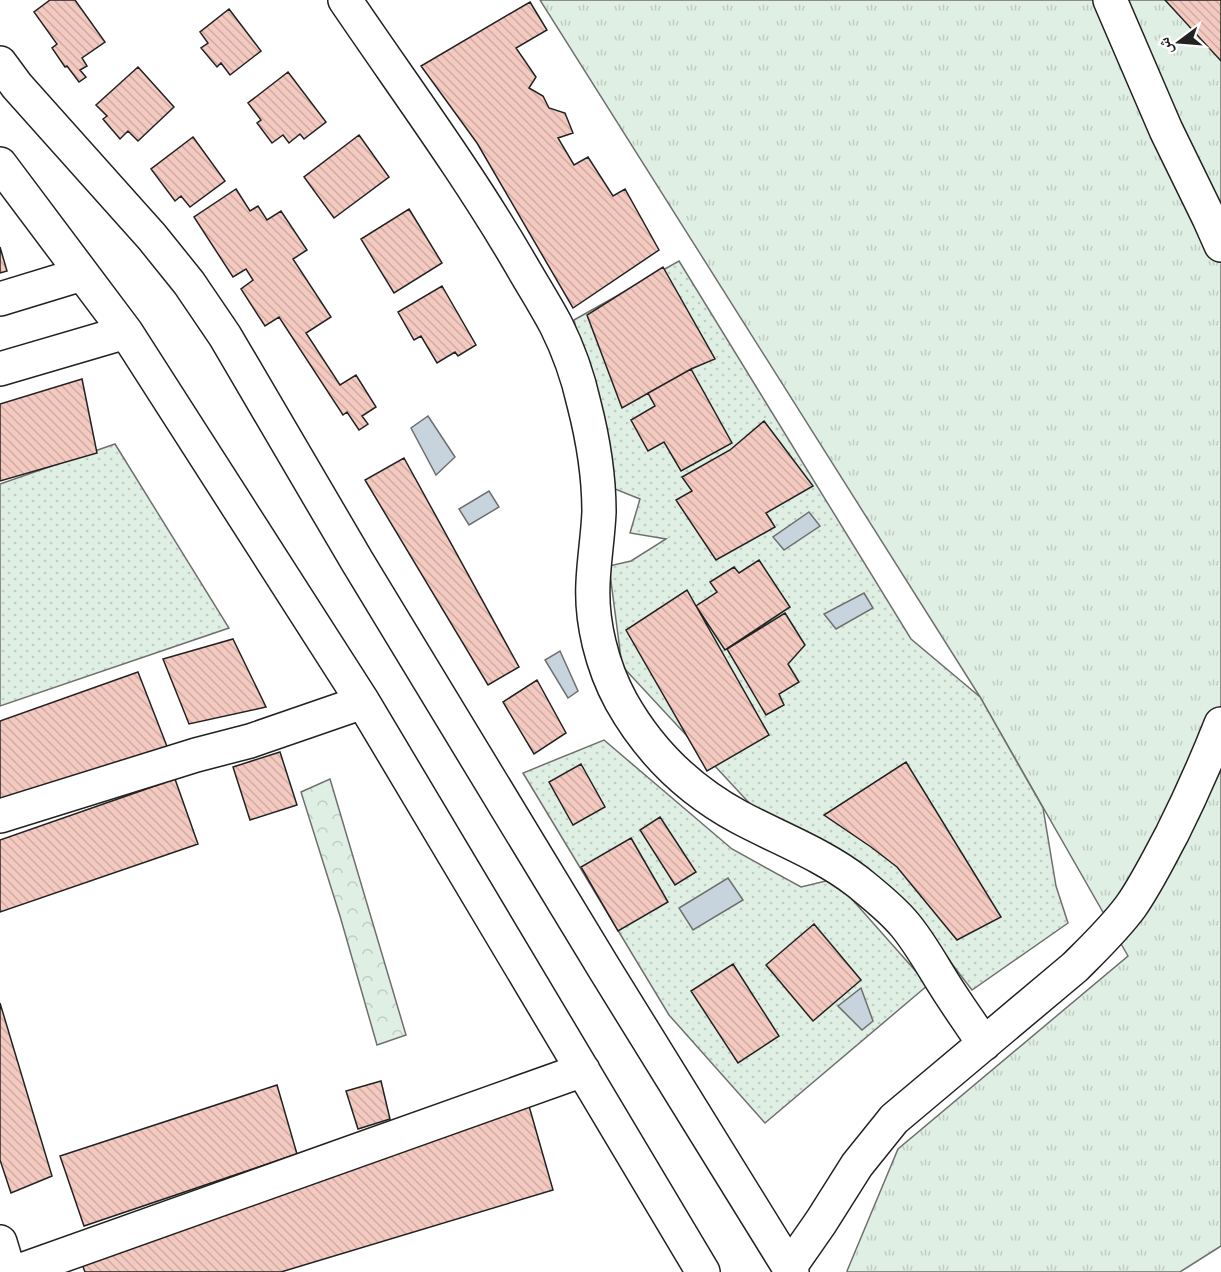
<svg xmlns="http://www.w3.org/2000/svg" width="1221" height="1272" viewBox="0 0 1221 1272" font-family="Cabin,'Noto Naskh Arabic',sans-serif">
  <defs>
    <pattern id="grass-tufts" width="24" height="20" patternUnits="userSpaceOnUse" patternTransform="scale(1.5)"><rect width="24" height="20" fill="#e0efe3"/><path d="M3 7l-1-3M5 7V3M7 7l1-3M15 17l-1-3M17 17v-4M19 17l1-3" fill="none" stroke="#c0cdc2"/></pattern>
    <pattern id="forest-crowns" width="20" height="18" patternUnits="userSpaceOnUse" patternTransform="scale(1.5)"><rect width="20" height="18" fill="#e0efe3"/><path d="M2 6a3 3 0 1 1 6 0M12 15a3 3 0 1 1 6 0" fill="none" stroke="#c0cdc2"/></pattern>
    <pattern id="garden-dots" width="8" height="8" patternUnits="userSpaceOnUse" patternTransform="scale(1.5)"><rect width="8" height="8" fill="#e0efe3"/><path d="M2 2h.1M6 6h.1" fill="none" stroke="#c0cdc2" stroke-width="1.8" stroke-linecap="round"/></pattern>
    <pattern id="building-back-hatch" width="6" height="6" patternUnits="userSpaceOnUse" patternTransform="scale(1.5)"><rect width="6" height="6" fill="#f3c9c0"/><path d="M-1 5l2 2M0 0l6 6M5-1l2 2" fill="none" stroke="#d0aca5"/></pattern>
  </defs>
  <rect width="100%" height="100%" fill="#fff"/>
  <path fill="url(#grass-tufts)" stroke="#6f6f6f" stroke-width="1.5" d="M 540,0 L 1221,0 L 1221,1246 L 1180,1272 L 848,1272 L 847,1271 L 898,1149 L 1128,956 L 980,697 Z"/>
  <path fill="url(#forest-crowns)" stroke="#6f6f6f" stroke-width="1.5" d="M 330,779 L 406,1035 L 377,1045 L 340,916 L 301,792 Z"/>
  <path fill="url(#garden-dots)" stroke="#6f6f6f" stroke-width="1.5" d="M 679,261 L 911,639 L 980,697 L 1043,808 L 1056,886 L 1068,923 L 972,990 L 915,916 L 765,820 L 622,666 L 609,566 L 631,561 L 666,539 L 630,533 L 640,499 L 615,489 L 574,320 Z
    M 115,444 L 229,628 L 0,706 L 0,484 Z
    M 604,740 L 732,849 L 801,887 L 834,879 L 928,985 L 765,1123 L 669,1015 L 523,773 Z"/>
  <path fill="#c7d3dd" stroke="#6f6f6f" stroke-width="1.5" d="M 428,416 L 455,457 L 436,475 L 411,428 Z
    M 489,491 L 499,507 L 469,525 L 459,509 Z
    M 809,512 L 820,526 L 784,550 L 773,537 Z
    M 864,593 L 873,608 L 836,629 L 824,614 Z
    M 560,651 L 578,691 L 568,698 L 545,660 Z
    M 728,878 L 743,900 L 693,930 L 679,908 Z
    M 861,988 L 873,1021 L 862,1030 L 838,1006 Z"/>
  <path fill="url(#building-back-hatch)" stroke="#222" stroke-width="1.5" d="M 50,0 L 75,0 L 105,42 L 82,58 L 87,66 L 80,70 L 86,77 L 79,82 L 67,66 L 65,67 L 52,48 L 57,44 L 34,12 Z
    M 1165,0 L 1221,0 L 1221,61 Z
    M 530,2 L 547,30 L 516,48 L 536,77 L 529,88 L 543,96 L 549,108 L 565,113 L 573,133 L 558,138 L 574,165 L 588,157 L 613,196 L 625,189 L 659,250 L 573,308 L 477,143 L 421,66 Z
    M 229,9 L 261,51 L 230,75 L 221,63 L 217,67 L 201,48 L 208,43 L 200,32 Z
    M 138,67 L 174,107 L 138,141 L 128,131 L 120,139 L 103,119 L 107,116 L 96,105 Z
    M 288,72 L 326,122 L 304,139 L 300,134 L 289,143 L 283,135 L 272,143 L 257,123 L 261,120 L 248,103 Z
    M 359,135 L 389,177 L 334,218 L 304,177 Z
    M 193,137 L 225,181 L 190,207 L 181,196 L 175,201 L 151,169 Z
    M 236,189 L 250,211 L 258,206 L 267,220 L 281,211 L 307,250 L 293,259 L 331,317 L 306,333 L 340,385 L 356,375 L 376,407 L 362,416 L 368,424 L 359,430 L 347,412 L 343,415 L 279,317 L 265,326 L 241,289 L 253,280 L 246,269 L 233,277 L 194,217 Z
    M 409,209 L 442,263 L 394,293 L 361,239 Z
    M 0,247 L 7,271 L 0,273 Z
    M 663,267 L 715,359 L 691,369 L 622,408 L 587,315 Z
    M 442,286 L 476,345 L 458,356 L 455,352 L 437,363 L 421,336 L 414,340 L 398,312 Z
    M 691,369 L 732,443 L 681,471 L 664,442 L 648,451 L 631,420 L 655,406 L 648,393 Z
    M 82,379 L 97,453 L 0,481 L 0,404 Z
    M 764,421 L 813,486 L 766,513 L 775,527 L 716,560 L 676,500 L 692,491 L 682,477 L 730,450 Z
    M 404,458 L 519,667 L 488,685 L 365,480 Z
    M 759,560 L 790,607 L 725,650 L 696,606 L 717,592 L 710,582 L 734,567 L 739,573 Z
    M 687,590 L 769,735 L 707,771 L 626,630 Z
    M 785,613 L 805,645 L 788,664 L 799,682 L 779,694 L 784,705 L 766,715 L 727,649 Z
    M 233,639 L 266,707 L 189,724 L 163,659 Z
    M 138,672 L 168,749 L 0,806 L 0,721 Z
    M 537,680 L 566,733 L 534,754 L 503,702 Z
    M 280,752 L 297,805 L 250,820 L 233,767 Z
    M 906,762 L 1001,917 L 957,940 L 897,867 L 871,847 L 824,815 Z
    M 581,764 L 605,807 L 573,825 L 549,782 Z
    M 175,779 L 198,844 L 0,912 L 0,840 Z
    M 660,817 L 696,872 L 675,885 L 640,830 Z
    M 631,838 L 668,902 L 618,931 L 581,867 Z
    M 814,924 L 861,980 L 813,1021 L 766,965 Z
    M 733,964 L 779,1036 L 738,1063 L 691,991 Z
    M 0,1003 L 52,1176 L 11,1193 L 0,1160 Z
    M 381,1081 L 390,1119 L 358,1129 L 346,1091 Z
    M 277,1085 L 297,1154 L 84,1226 L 60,1156 Z
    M 529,1106 L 553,1190 L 281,1272 L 85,1272 L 82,1264 Z"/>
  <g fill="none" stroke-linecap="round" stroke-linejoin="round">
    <defs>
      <path id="minor" d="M 345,0 C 404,87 467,172 520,263 C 532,284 545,304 556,325 C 568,349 578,377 584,404 C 593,439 599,475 599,512 C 598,536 594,559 593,583 C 591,622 602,666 621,701 C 649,751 689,790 739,817 C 778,838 822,854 858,882 C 874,895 892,909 905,925 C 920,943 932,965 944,984 C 957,1005 971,1024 984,1044
        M 1110,0 L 1166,130 L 1209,218 L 1221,245
        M 0,63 L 17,86 L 152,237 L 189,283 L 225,336 L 357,561 L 604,968 L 792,1272
        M 0,164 L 126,332 L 363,702 L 703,1272
        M 0,299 L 82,274
        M 0,369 L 126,332
        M 0,816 L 196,755 L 250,741 L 363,702
        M 0,1242 L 9,1272
        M 789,1268 L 821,1222 L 857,1165 L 894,1119 L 1075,967 C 1094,948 1115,928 1131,906 C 1147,883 1159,858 1172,834 C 1190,798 1206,762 1221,724
        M 16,1272 L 583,1070"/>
    </defs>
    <use href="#minor" stroke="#222" stroke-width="36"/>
    <use href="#minor" stroke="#fff" stroke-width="33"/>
  </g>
  <g transform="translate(1179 42) rotate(254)" stroke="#ffffff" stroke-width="4.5" paint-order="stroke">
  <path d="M0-4.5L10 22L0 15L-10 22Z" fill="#222222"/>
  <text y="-9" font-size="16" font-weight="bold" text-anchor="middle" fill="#222222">ش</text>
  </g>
</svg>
